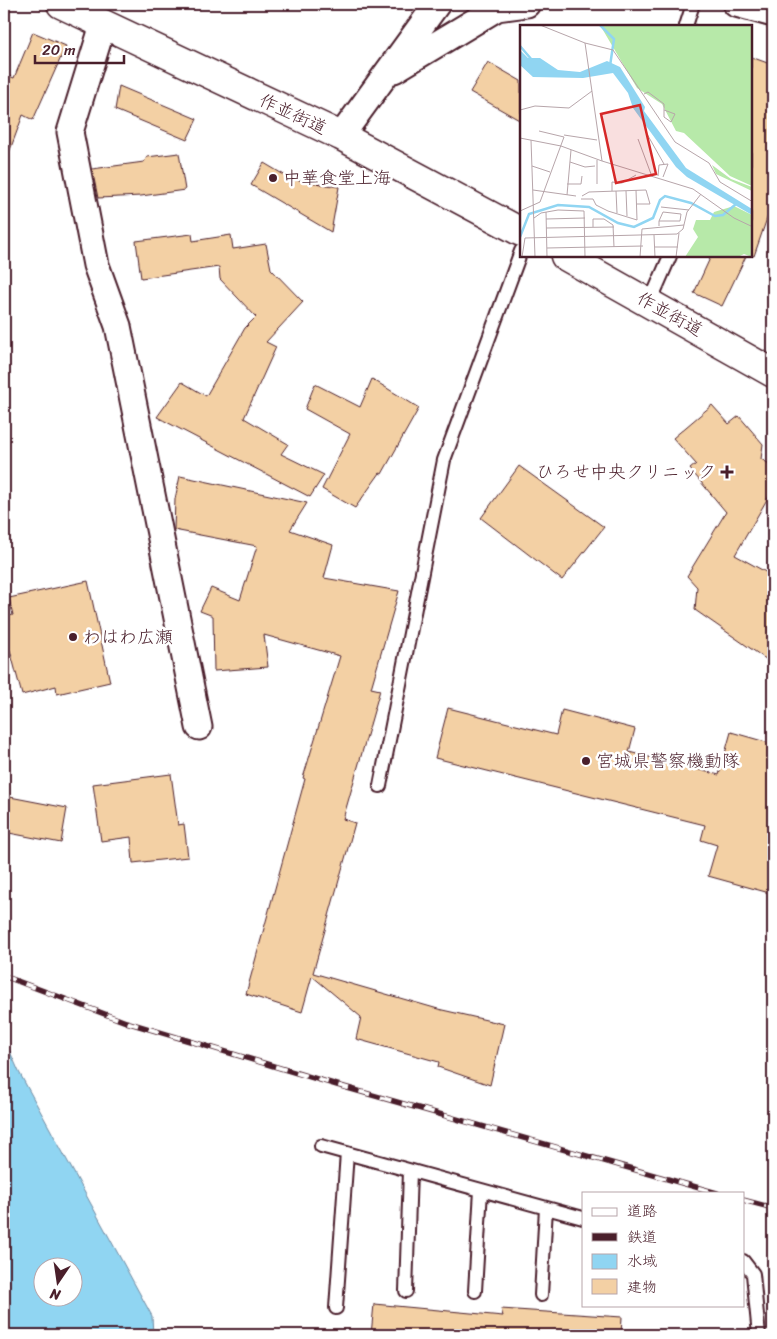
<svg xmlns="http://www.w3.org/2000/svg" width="777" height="1339" viewBox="0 0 777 1339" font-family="Sriracha,'Klee One',sans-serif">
  <rect width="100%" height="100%" fill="#fff"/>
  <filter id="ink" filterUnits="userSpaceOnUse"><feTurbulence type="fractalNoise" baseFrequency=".02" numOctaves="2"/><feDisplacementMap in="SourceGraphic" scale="10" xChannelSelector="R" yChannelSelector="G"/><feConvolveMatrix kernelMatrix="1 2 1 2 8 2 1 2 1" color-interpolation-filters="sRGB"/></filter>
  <g filter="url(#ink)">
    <path fill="#90d5f2" stroke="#748ca2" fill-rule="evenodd" d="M 4,1038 L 19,1072 L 152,1316 L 153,1335 L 4,1335 ZM 42,1266 L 72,1266 L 72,1296 L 42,1296 Z"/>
    <path fill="#f3d0a4" stroke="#4a1f2b" d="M 33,32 L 66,46 L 33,120 L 23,115 L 7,158 L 4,158 L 4,74 L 14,78 Z
      M 751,57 L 773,65 L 773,201 L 754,256 L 751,255 Z
      M 488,62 L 521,81 L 521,121 L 470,92 Z
      M 119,86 L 197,119 L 187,140 L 115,110 Z
      M 179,153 L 185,190 L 141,196 L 98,198 L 92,169 L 144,162 L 147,157 Z
      M 264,163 L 291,179 L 339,187 L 331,232 L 251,185 Z
      M 192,234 L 193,241 L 231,235 L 233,249 L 266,244 L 271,269 L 303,302 L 266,342 L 276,347 L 244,418 L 288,444 L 281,454 L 324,475 L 310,497 L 157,417 L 182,382 L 206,396 L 245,328 L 256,317 L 220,279 L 219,267 L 141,278 L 136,241 Z
      M 711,256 L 746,256 L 722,306 L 694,293 Z
      M 372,379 L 419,408 L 382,474 L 380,473 L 355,508 L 322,489 L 350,434 L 305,409 L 315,384 L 360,407 Z
      M 712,405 L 729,424 L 739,416 L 763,444 L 761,459 L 773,466 L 773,489 L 735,555 L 773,576 L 773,664 L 695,610 L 697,587 L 687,576 L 726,512 L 690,469 L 696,464 L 673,438 Z
      M 519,466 L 604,527 L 562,580 L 481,518 Z
      M 180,476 L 307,503 L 290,530 L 333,545 L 324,578 L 399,591 L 371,688 L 380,690 L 343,819 L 355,823 L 313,973 L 438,1009 L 504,1024 L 490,1085 L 438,1067 L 439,1062 L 356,1039 L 361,1017 L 312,976 L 302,1012 L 246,994 L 305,779 L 303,778 L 340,656 L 264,635 L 268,667 L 214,671 L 213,616 L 200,611 L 211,588 L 240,600 L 257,546 L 174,530 L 175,499 Z
      M 88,581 L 110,682 L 57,694 L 56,686 L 22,695 L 10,650 L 4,652 L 4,617 L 13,615 L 9,598 Z
      M 448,708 L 556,735 L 562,710 L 635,729 L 629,752 L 719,775 L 731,732 L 773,744 L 773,894 L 708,876 L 717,845 L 701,840 L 705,825 L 435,758 Z
      M 171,774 L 178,825 L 184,824 L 188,857 L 133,863 L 131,837 L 101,841 L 93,784 Z
      M 10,797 L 67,808 L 61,843 L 4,832 Z
      M 374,1304 L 503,1316 L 501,1309 L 622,1317 L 621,1335 L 371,1335 Z"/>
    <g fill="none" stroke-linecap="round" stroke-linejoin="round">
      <defs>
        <path id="service" d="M 686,26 L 693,4
          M 650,302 L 670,256
          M 380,786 L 444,460 L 521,251
          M 321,1146 L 583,1218
          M 743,1261 L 753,1274 L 759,1335
          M 406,1291 L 410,1171
          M 475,1291 L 481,1190
          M 541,1295 L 546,1208
          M 336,1308 L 347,1153"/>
        <path id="minor" d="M 736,4 L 773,14
          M 103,25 L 70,132 L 96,265 L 118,326 L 199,727
          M 394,70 L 497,8 L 527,4
          M 341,136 L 437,4"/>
        <path id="tertiary" d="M 61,4 L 341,136 L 521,232
          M 565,256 L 773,373"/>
      </defs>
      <use href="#service" stroke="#4a1f2b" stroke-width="16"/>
      <use href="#minor" stroke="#4a1f2b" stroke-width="29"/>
      <use href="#tertiary" stroke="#4a1f2b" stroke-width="31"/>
      <use href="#service" stroke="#fff" stroke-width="12"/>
      <use href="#minor" stroke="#fff" stroke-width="25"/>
      <use href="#tertiary" stroke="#fff" stroke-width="28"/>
      <defs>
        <path id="rail" d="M 4,976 L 126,1022 L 337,1085 L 717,1193
          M 743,1200 L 773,1208"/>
      </defs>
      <use href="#rail" stroke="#4a1f2b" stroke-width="5.5"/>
      <use href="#rail" stroke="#fff" stroke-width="4" stroke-dasharray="11" stroke-linecap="butt"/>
    </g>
  </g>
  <g fill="#4a1f2b" stroke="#fff" stroke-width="2">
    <circle cx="273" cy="178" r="5"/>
    <path d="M724.5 464.5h5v5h5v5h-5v5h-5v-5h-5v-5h5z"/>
    <circle cx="73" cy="637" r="5"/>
    <circle cx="586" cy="761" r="5"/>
  </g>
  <g text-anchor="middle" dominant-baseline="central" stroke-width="5" stroke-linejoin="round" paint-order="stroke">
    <g font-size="18" fill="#4a1f2b" stroke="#fff">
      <text transform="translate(293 114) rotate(25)">作並街道</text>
      <text transform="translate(670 314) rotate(29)">作並街道</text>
    </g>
    <g font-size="18" fill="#4a1f2b" stroke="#fff" text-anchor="start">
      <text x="283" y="178">中華食堂上海</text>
      <text x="716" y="472" text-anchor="end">ひろせ中央クリニック</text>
      <text x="83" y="637">わはわ広瀬</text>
      <text x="596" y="761">宮城県警察機動隊</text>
    </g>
  </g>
  <g transform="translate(520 25)">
    <rect width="232" height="232" fill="#fff"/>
    <path d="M 80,0 L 232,0 L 232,161 L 210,151 L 164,108 L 156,106 L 142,79 L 117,63 ZM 192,140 L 211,154 L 232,162 L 232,166 L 196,149 ZM 214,181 L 232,190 L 232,232 L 224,229 L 218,232 L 165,232 L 178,212 L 173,204 L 176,195 L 190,195 L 194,187 Z" fill="#b7e9a9"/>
    <path d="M 0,25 L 8,33 L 20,33 L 38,45 L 60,47 L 87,36 L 100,42 L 125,82 L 124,86 L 166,143 L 232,184 L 232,190 L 167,152 L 156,142 L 113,83 L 108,68 L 93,48 L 63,53 L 13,52 L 0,40 Z" fill="#90d5f2"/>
    <path fill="none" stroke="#90d5f2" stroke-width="2.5" d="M 80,0 L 94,14 L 90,41M 0,21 L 12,35M 0,212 L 9,189 L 38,180 L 69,182 L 98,198 L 114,202 L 133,193 L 140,175 L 145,171 L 171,178 L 195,191 L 203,190 L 216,179"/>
    <path fill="none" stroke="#b7a5aa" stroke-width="1" d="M 65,18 L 93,25 L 155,117 L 189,138 L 200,157 L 233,177M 124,69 L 128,67 L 144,79 L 144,92 L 151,97 L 155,89 L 144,85M 0,85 L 15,81 L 49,83 L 72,66M 127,109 L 144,139M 44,110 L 77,115M 0,113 L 41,121 L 82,136 L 65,18 L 20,0M 118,114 L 131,149M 11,115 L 15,232M 77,135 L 77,159M 82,136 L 173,164 L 214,193 L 233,202M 50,137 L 65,142 L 75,141M 12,141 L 30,147M 138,151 L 139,140 L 148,139 L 143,152M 47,159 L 61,159 L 62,151M 13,165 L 56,171M 92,166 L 92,157 L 102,158 L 116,150M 96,166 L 97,188M 106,166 L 107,191M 47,170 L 51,125M 62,171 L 69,167 L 126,165 L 130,179 L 117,179M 61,174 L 73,174 L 76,180 L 88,186 L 117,195 L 116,165M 141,182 L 169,185M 0,186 L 20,177 L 44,112 L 19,106M 26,187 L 27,232M 14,193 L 21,188 L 38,185 L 64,186 L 65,232M 26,194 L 65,193M 139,196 L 160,196 L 161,189 L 143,187 L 139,196 L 139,201M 73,202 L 73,194 L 84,194 L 93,200 L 94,222M 26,203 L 94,202M 134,210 L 135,232M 135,222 L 158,222M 27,223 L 123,221M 2,232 L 5,213 L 157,209 L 163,204 L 167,187 L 181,169M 120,232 L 122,204 L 164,200M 156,232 L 159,208"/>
    <path fill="#d62828" fill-opacity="0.15" stroke="#d62828" stroke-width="2.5" d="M 120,80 L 136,149 L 96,158 L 81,89 Z"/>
    <rect width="232" height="232" fill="none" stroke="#4a1f2b" stroke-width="2.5"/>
  </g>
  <rect width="777" height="1339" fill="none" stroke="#fff" stroke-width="20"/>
  <rect x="10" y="10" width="757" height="1319" fill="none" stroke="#4a1f2b" stroke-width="2" filter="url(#ink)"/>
  <rect x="582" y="1192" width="162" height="115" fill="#ffffff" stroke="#b7a5aa"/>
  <rect x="592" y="1208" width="25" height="8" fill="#ffffff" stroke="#b7a5aa"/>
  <text x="627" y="1216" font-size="15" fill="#4a1f2b">道路</text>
  <rect x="592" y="1233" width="25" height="8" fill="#4a1f2b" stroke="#b7a5aa"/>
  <text x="627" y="1242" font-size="15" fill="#4a1f2b">鉄道</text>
  <rect x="592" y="1254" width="25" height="15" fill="#90d5f2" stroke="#b7a5aa"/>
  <text x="627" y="1266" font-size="15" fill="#4a1f2b">水域</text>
  <rect x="592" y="1279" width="25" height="15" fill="#f3d0a4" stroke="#b7a5aa"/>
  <text x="627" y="1292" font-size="15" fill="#4a1f2b">建物</text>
  <g transform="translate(58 1282) rotate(193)"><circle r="24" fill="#ffffff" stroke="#b7a5aa"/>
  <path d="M0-4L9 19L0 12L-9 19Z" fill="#4a1f2b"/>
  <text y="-8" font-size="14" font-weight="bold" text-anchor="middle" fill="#4a1f2b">N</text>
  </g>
  <path d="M35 55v8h89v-8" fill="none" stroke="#4a1f2b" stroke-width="2.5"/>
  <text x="42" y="55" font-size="15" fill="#4a1f2b" stroke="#ffffff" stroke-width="4" paint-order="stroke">20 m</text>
</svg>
